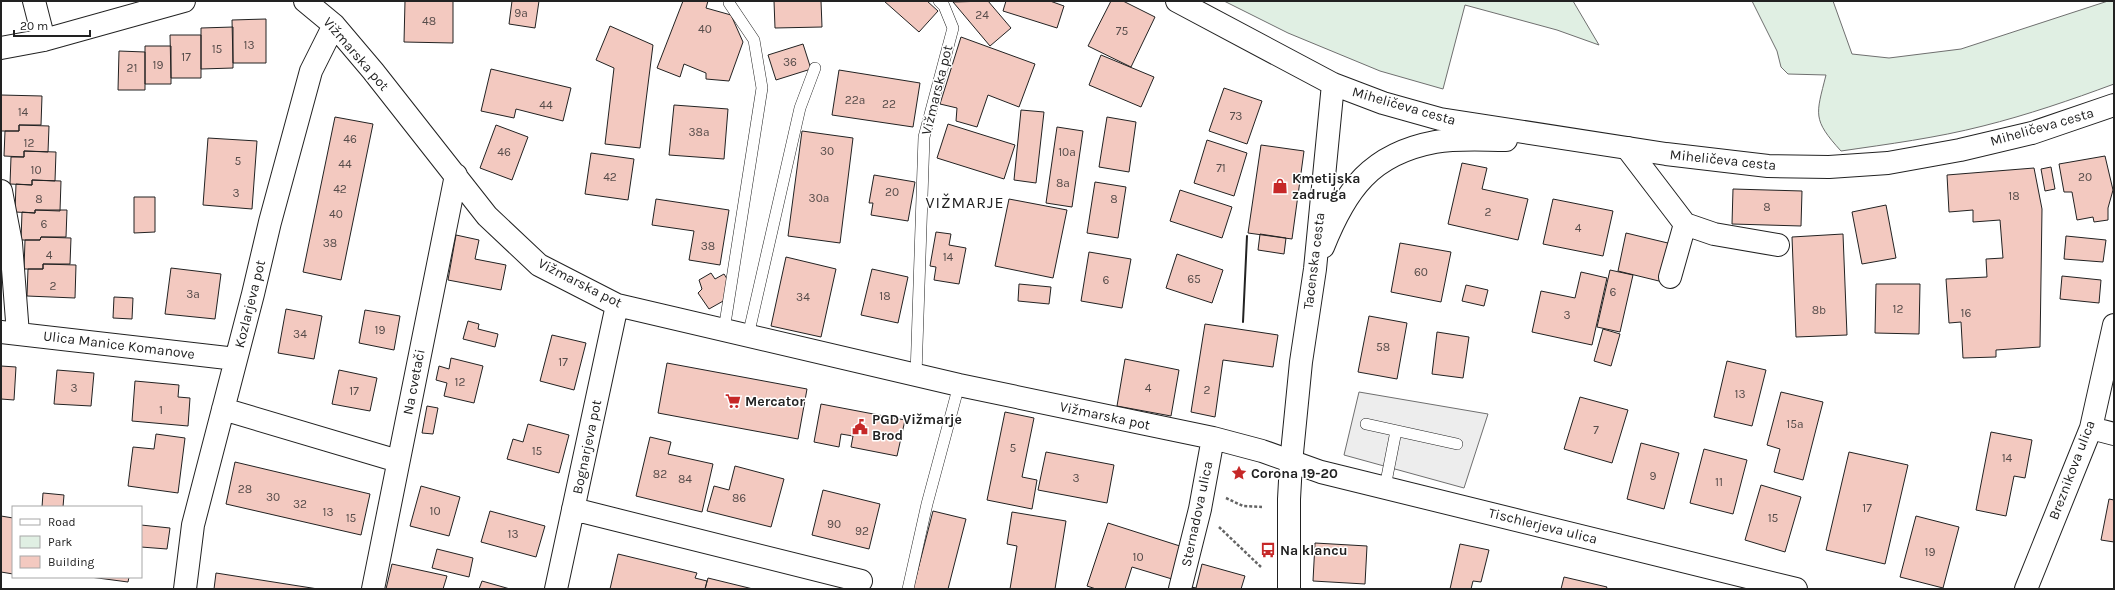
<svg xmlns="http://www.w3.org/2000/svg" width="2115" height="590" viewBox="0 0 2115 590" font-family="Karla,sans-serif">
  <rect width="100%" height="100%" fill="#fff"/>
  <path fill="#e0efe3" stroke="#6f6f6f" d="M 1224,1 L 1573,1 L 1599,45 L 1557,30 L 1465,5 L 1443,89 L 1380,71 L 1288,33 Z
    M 1752,1 L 1833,1 L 1852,54 L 1889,58 L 1961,49 L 2108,1 L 2114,1 L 2114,84 C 2071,100 2027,115 1983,126 C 1936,138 1889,144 1841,151 C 1812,119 1816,115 1826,75 L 1788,74 L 1781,67 L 1777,51 Z"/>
  <path fill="#ededed" stroke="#6f6f6f" d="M 1359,392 L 1488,414 L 1464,488 L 1344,455 Z"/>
  <path fill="#f3c9c0" stroke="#222" d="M 405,1 L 453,1 L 453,43 L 404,42 Z
    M 512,1 L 539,1 L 535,28 L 509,24 Z
    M 683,1 L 708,1 L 706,8 L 731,15 L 743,42 L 729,81 L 706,79 L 706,73 L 684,64 L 680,77 L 657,68 Z
    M 774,1 L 821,1 L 822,27 L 775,28 Z
    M 884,1 L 927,1 L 938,11 L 919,32 Z
    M 988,1 L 1011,28 L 990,46 L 953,2 Z
    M 1006,1 L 1050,1 L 1064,6 L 1057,28 L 1003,11 Z
    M 1111,1 L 1123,1 L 1155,17 L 1131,67 L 1088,46 Z
    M 266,19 L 266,63 L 233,63 L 232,20 Z
    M 610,26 L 653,45 L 640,148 L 605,144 L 614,68 L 596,60 Z
    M 233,27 L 233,68 L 201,69 L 201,28 Z
    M 170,35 L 201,35 L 201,78 L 171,78 Z
    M 961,37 L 1035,64 L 1019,107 L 988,95 L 977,127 L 956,121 L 957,108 L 940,104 Z
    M 803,44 L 811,69 L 776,80 L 768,55 Z
    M 145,46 L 171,46 L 171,84 L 145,84 Z
    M 119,51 L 145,52 L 145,90 L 118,90 Z
    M 1101,55 L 1154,77 L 1141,107 L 1089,85 Z
    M 491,69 L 571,88 L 563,121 L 516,109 L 514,118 L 481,111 Z
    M 839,70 L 920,83 L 913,127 L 832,115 Z
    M 1224,88 L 1262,101 L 1247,144 L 1209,131 Z
    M 1,95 L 42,96 L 41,125 L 19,125 L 19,131 L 1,131 Z
    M 674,105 L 728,109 L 724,159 L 669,155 Z
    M 1021,110 L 1044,112 L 1036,183 L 1014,180 Z
    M 335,117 L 373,124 L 341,280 L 303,272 Z
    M 1107,117 L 1136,122 L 1129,172 L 1099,167 Z
    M 948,124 L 1015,145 L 1004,179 L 937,158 Z
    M 19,125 L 49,126 L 48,152 L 24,151 L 24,157 L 4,156 L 5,131 L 19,131 Z
    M 496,125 L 528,137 L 512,180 L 480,168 Z
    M 1057,127 L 1083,131 L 1072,207 L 1046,203 Z
    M 802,131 L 853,138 L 840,243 L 788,236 Z
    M 208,138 L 257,141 L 252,209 L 203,205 Z
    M 1207,140 L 1247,153 L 1234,196 L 1194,183 Z
    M 1261,145 L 1304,151 L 1292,239 L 1248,233 Z
    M 24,151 L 56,152 L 55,181 L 32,180 L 32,185 L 10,184 L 11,157 L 24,157 Z
    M 591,153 L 634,159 L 628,200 L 585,194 Z
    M 2105,156 L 2113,190 L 2108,208 L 2108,220 L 2094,222 L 2093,217 L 2077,220 L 2072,192 L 2064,192 L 2059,164 Z
    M 1462,163 L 1487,168 L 1482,189 L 1528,199 L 1518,240 L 1448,224 Z
    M 2051,167 L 2055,189 L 2045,191 L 2041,169 Z
    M 2034,168 L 2042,209 L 2040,347 L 1996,350 L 1996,357 L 1963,358 L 1961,322 L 1949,323 L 1946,279 L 1987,277 L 1986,259 L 2003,258 L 2000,220 L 1973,222 L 1973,210 L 1949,212 L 1947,175 Z
    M 874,175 L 915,182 L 908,221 L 871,215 L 873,203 L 869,203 Z
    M 32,180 L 61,181 L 60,211 L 35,210 L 35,213 L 15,212 L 16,184 L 32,185 Z
    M 1095,182 L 1126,187 L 1118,238 L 1087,233 Z
    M 1733,189 L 1802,191 L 1801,226 L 1732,224 Z
    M 1180,190 L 1232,207 L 1222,238 L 1170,221 Z
    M 134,197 L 155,197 L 155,232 L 134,233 Z
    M 656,199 L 729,210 L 720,265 L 689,260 L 694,231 L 652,225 Z
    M 1009,199 L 1067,210 L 1053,278 L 995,266 Z
    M 1553,199 L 1613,211 L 1603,256 L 1543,244 Z
    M 1886,205 L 1896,258 L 1862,264 L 1852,212 Z
    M 35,210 L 67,210 L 66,237 L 41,237 L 40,240 L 21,240 L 22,212 L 35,213 Z
    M 936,232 L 951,234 L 949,245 L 966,248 L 959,284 L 934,280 L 936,267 L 930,266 Z
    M 1626,233 L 1672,244 L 1663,282 L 1618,271 Z
    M 1260,234 L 1286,238 L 1284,254 L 1258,250 Z
    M 1843,234 L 1847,335 L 1796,337 L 1792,237 Z
    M 456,235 L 479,240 L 475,259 L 506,265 L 501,290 L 448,280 Z
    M 2066,236 L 2106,240 L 2103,262 L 2064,259 Z
    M 41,237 L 71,238 L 70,264 L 43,264 L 43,269 L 24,269 L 25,240 L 40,240 Z
    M 1400,243 L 1451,252 L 1441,302 L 1391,292 Z
    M 1089,252 L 1131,259 L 1122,308 L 1081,301 Z
    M 1177,254 L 1223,270 L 1212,303 L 1166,288 Z
    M 786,257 L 836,269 L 821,337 L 771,326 Z
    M 43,264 L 76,265 L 75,298 L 27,296 L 28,269 L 43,269 Z
    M 171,268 L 221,274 L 215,319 L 165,314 Z
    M 872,269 L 908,277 L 898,323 L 861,315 Z
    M 1610,270 L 1633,275 L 1620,332 L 1597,327 Z
    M 1581,272 L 1607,278 L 1592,345 L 1532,332 L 1541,291 L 1575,298 Z
    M 711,273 L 715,279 L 724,274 L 731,285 L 725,300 L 709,309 L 698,293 L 702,289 L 699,280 Z
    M 2062,276 L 2101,280 L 2099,303 L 2060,299 Z
    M 1019,284 L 1051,287 L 1049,304 L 1018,301 Z
    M 1876,284 L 1920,284 L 1919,334 L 1875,333 Z
    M 1466,285 L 1488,290 L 1484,306 L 1462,301 Z
    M 114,297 L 133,298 L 132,319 L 113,318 Z
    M 286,309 L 322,316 L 314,359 L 278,353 Z
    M 365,310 L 400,316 L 394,350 L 359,343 Z
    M 1369,316 L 1407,323 L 1397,379 L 1358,372 Z
    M 468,321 L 479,324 L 478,329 L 498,334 L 495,347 L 463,339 Z
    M 1205,324 L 1278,335 L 1273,367 L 1223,360 L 1215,417 L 1191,412 Z
    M 1603,329 L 1620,334 L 1611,366 L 1594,361 Z
    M 1437,332 L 1469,337 L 1463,378 L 1432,374 Z
    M 552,335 L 586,343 L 574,390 L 540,381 Z
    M 451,358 L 483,366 L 474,403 L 444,396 L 447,383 L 436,380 L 439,366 L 449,369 Z
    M 1125,359 L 1179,370 L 1171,416 L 1117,406 Z
    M 1727,361 L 1766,370 L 1752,426 L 1714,417 Z
    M 667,363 L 807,389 L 798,439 L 658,413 Z
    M 1,366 L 16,367 L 14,400 L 1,399 Z
    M 57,370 L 94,373 L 91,406 L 54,404 Z
    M 339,370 L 377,378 L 370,411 L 332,404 Z
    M 135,381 L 179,385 L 178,397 L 190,398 L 188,426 L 132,421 Z
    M 1781,392 L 1823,402 L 1803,480 L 1774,472 L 1780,449 L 1767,445 Z
    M 1580,397 L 1628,410 L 1612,463 L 1564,449 Z
    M 821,404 L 905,420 L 897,456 L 851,447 L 853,436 L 841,434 L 839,447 L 814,442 Z
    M 427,406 L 438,408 L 433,434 L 422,433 Z
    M 1005,412 L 1034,418 L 1022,477 L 1037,480 L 1032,509 L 987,500 Z
    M 528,424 L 569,435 L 559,473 L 507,459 L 513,439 L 523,442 Z
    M 1991,432 L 2032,440 L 2025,478 L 2014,476 L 2006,516 L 1976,510 Z
    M 156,434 L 185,438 L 178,493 L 128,486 L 133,447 L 154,449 Z
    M 650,437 L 671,442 L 668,454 L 713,464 L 702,512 L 636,496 Z
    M 1641,443 L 1679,453 L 1664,509 L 1627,499 Z
    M 1704,449 L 1747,460 L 1733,514 L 1690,503 Z
    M 1046,452 L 1114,465 L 1107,503 L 1038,490 Z
    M 1849,452 L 1908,465 L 1885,564 L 1826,550 Z
    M 235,462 L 370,494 L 361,535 L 226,504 Z
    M 735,466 L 784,479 L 771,527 L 707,511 L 714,486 L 729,490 Z
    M 1761,485 L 1801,497 L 1785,552 L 1745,540 Z
    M 421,486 L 460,497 L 449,536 L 410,526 Z
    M 823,490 L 880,504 L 869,549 L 812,535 Z
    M 43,493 L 64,495 L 63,507 L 42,507 Z
    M 2109,499 L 2114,500 L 2114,542 L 2101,540 Z
    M 490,511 L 545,526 L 536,557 L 481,542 Z
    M 933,511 L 966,519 L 948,589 L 913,589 Z
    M 1012,512 L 1066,521 L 1055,589 L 1010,589 L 1017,546 L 1007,544 Z
    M 1,516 L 13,518 L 13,574 L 1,572 Z
    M 1916,516 L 1959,527 L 1943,588 L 1900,577 Z
    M 1108,523 L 1183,547 L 1172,579 L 1132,567 L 1125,589 L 1096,589 L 1087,586 Z
    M 141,525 L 170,528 L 167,549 L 141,547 Z
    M 1315,543 L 1367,546 L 1365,584 L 1313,581 Z
    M 1460,544 L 1489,550 L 1481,582 L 1473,581 L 1471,589 L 1450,589 Z
    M 437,549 L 473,558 L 469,577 L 432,568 Z
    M 618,554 L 697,573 L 695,578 L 707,581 L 705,589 L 610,589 Z
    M 392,564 L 447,576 L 443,589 L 386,589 Z
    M 1202,564 L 1245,576 L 1241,589 L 1187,589 L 1187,586 L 1196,588 Z
    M 216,573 L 318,589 L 214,589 Z
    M 90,577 L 129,577 L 128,582 Z
    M 1564,577 L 1607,587 L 1606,589 L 1561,589 Z
    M 708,578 L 753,589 L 705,589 Z
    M 482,581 L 510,589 L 479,589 Z"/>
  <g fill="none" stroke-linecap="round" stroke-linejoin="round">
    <defs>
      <path id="lane" d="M 724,330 L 762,88 L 754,40 L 729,3
        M 748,336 L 800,108 L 815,68
        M 916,375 L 924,137 L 953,28 L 944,6 L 939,1
        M 1366,424 L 1457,444
        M 1385,487 L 1396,431
        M 908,589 L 927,504 L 959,385"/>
      <path id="street" d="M 34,1 L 44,40
        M 305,1 L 334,25 L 373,71 L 487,216 L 539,265 L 617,305 L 959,385 L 1213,438 L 1262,451 L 1321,472 L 1796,589
        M 1,48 L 44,40 L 184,1
        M 1627,148 L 1685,224 L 1714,234 L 1778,245
        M 1,191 L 11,243 L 18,334
        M 1670,277 L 1685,224
        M 1,332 L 236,359
        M 223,409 L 398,461
        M 2091,428 L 2114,434
        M 573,509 L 861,581
        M 185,589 L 193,525 L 253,294 L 270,222 L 311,71 L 334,25
        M 373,589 L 456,175
        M 556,589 L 617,305
        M 1180,589 L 1200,509 L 1213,438
        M 2026,589 L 2091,428 L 2114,325"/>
      <path id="secondary" d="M 1177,1 L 1333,84 L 1383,103 L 1440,119 L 1666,154 L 1768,166 L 1829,167 L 1888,163 L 1960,150 L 2032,133 L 2114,105
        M 1323,247 C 1346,189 1371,154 1435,142 C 1458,138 1483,140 1506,140
        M 1289,589 L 1289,499 L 1291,463 L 1301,362 L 1315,269 L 1333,84"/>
    </defs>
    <use href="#lane" stroke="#222" stroke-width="12"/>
    <use href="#street" stroke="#222" stroke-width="24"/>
    <use href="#secondary" stroke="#222" stroke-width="24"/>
    <path stroke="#646464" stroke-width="2.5" stroke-dasharray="3 2" stroke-linecap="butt" d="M 1226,498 L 1243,506 L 1262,507
      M 1219,527 L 1262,568"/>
    <use href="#lane" stroke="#fff" stroke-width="11"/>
    <use href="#street" stroke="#fff" stroke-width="22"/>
    <use href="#secondary" stroke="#fff" stroke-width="22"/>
    <path stroke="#222" stroke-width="2" d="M 1243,322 L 1247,236"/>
  </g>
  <defs>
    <symbol id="shop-bare" viewBox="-9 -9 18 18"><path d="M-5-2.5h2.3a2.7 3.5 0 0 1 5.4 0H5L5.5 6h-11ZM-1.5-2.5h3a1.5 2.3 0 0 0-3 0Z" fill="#c62828" stroke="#fff" stroke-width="2.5" paint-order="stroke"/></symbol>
    <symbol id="supermarket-bare" viewBox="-9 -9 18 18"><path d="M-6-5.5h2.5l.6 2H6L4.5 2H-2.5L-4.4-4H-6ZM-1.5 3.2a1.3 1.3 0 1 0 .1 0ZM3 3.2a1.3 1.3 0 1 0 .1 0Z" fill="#c62828" stroke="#fff" stroke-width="2.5" paint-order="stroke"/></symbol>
    <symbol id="civic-bare" viewBox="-9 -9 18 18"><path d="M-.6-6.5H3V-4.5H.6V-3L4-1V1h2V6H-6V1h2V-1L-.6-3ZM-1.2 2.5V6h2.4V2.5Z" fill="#c62828" stroke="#fff" stroke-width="2.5" paint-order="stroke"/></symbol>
    <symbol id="sight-bare" viewBox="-9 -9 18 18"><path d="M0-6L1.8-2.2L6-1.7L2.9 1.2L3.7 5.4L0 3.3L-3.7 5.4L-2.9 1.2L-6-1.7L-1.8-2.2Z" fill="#c62828" stroke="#fff" stroke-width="2.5" paint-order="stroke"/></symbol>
    <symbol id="bus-bare" viewBox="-9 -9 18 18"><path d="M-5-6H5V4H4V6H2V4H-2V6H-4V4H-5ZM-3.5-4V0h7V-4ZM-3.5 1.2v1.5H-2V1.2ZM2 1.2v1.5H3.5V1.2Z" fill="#c62828" stroke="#fff" stroke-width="2.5" paint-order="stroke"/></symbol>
  </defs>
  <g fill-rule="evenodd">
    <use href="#shop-bare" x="1269" y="175" width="22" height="22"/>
    <use href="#supermarket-bare" x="722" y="390" width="22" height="22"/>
    <use href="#civic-bare" x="849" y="416" width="22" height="22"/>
    <use href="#sight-bare" x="1228" y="462" width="22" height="22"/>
    <use href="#bus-bare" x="1257" y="539" width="22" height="22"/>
  </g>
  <g text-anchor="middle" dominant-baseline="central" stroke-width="3" stroke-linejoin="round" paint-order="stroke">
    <g font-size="12" fill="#564c4a">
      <text x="521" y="13">9a</text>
      <text x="982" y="15">24</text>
      <text x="429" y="21">48</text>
      <text x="705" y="29">40</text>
      <text x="1122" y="31">75</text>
      <text x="249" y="45">13</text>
      <text x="217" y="49">15</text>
      <text x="186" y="57">17</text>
      <text x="790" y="62">36</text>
      <text x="158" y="65">19</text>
      <text x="132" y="68">21</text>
      <text x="855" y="100">22a</text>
      <text x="889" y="104">22</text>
      <text x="546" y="105">44</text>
      <text x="23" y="112">14</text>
      <text x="1236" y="116">73</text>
      <text x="699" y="132">38a</text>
      <text x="350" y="139">46</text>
      <text x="29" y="143">12</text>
      <text x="827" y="151">30</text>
      <text x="504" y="152">46</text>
      <text x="1067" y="152">10a</text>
      <text x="238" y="161">5</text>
      <text x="345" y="164">44</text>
      <text x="1221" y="168">71</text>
      <text x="36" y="170">10</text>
      <text x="610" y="177">42</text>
      <text x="2085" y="177">20</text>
      <text x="1063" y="183">8a</text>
      <text x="340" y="189">42</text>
      <text x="892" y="192">20</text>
      <text x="236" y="193">3</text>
      <text x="2014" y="196">18</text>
      <text x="819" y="198">30a</text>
      <text x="39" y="199">8</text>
      <text x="1114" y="199">8</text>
      <text x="1767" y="207">8</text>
      <text x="1488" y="212">2</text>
      <text x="336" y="214">40</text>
      <text x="44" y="224">6</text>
      <text x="1578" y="228">4</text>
      <text x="330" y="243">38</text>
      <text x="708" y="246">38</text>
      <text x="49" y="255">4</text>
      <text x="948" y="257">14</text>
      <text x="1421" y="272">60</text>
      <text x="1194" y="279">65</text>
      <text x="1106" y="280">6</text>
      <text x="53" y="286">2</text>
      <text x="1613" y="292">6</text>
      <text x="193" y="294">3a</text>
      <text x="885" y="296">18</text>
      <text x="803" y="297">34</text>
      <text x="1898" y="309">12</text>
      <text x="1819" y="310">8b</text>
      <text x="1966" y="313">16</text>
      <text x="1567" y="315">3</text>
      <text x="380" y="330">19</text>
      <text x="300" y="334">34</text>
      <text x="1383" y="347">58</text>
      <text x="563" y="362">17</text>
      <text x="460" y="382">12</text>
      <text x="74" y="388">3</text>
      <text x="1148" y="388">4</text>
      <text x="1207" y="390">2</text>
      <text x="354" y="391">17</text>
      <text x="1740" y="394">13</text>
      <text x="161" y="410">1</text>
      <text x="1795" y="424">15a</text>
      <text x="1596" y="430">7</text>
      <text x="1013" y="448">5</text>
      <text x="537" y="451">15</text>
      <text x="2007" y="458">14</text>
      <text x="660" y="474">82</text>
      <text x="1653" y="476">9</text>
      <text x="1076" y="478">3</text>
      <text x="685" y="479">84</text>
      <text x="1719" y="482">11</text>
      <text x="245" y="489">28</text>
      <text x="273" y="497">30</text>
      <text x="739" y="498">86</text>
      <text x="300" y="504">32</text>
      <text x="1867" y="508">17</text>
      <text x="435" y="511">10</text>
      <text x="328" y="512">13</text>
      <text x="351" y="518">15</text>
      <text x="1773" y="518">15</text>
      <text x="834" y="524">90</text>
      <text x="862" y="531">92</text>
      <text x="513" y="534">13</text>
      <text x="1930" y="552">19</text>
      <text x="1138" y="557">10</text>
    </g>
    <g font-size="14" fill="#222" stroke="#fff">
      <text transform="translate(356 54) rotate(49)">Vižmarska pot</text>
      <text transform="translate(937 90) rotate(-76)">Vižmarska pot</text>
      <text transform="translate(1404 106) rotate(16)">Miheličeva cesta</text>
      <text transform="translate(2042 127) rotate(-16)">Miheličeva cesta</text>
      <text transform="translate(1723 160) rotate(6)">Miheličeva cesta</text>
      <text transform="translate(1314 261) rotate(-83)">Tacenska cesta</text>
      <text transform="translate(580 283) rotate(27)">Vižmarska pot</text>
      <text transform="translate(250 304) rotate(-76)">Kozlarjeva pot</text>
      <text transform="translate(119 345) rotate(7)">Ulica Manice Komanove</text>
      <text transform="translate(414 382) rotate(-79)">Na cvetači</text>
      <text transform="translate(1105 416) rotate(12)">Vižmarska pot</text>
      <text transform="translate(587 447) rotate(-78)">Bognarjeva pot</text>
      <text transform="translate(2072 470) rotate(-69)">Breznikova ulica</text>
      <text transform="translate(1197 514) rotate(-78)">Sternadova ulica</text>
      <text transform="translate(1543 526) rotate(14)">Tischlerjeva ulica</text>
    </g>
    <g font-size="14" font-weight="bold" fill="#222" stroke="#fff" text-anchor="start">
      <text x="1292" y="178">Kmetijska<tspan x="1292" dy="16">zadruga</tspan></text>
      <text x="745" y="401">Mercator</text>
      <text x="872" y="419">PGD Vižmarje<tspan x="872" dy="16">Brod</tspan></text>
      <text x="1251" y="473">Corona 19-20</text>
      <text x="1280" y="550">Na klancu</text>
    </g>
    <g font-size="16" letter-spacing="1" fill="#222" stroke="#fff">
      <text x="965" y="202">VIŽMARJE</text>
    </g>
  </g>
  <rect width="2115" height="590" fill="none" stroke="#222222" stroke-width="4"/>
  <rect x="12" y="506" width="130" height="72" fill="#ffffff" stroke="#a7a7a7"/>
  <rect x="20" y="519" width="20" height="6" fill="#ffffff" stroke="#a7a7a7"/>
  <text x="48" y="526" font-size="12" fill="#222222">Road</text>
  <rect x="20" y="536" width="20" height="12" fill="#e0efe3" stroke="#a7a7a7"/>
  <text x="48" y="546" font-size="12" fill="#222222">Park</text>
  <rect x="20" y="556" width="20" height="12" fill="#f3c9c0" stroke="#a7a7a7"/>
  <text x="48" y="566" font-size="12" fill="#222222">Building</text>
  <path d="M14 30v6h76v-6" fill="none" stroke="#222222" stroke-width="2"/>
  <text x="20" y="30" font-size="12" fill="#222222" stroke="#ffffff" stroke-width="3" paint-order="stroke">20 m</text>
</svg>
